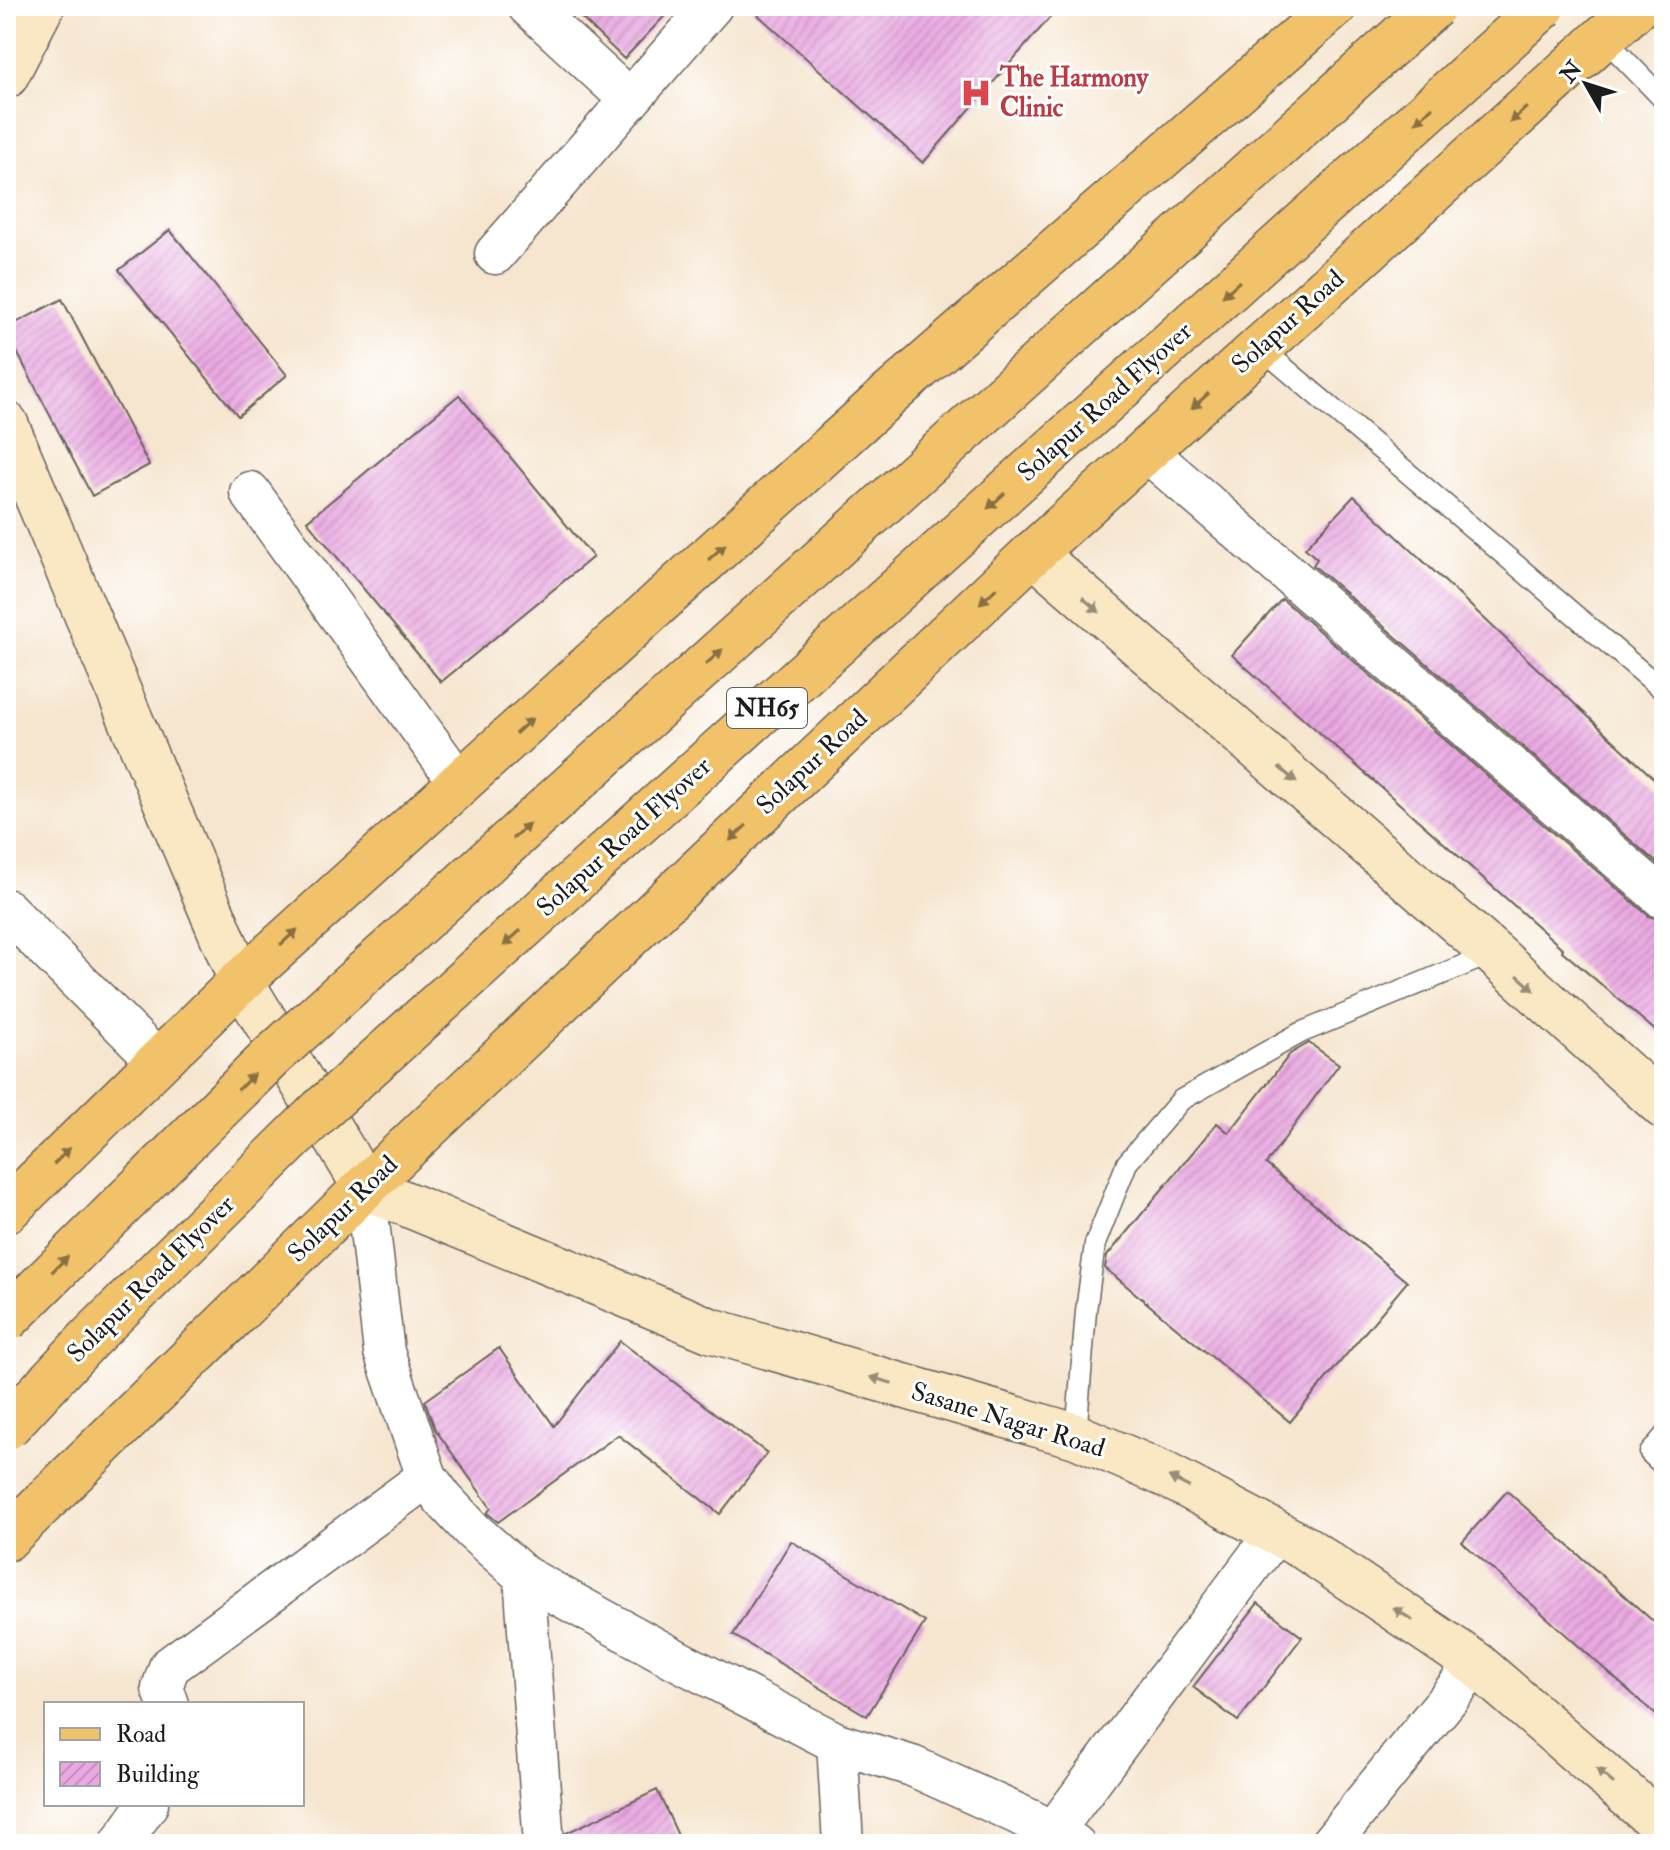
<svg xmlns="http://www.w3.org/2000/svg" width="1670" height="1850" viewBox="0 0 1670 1850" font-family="'IM FELL Double Pica',serif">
  <defs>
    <pattern id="building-hatch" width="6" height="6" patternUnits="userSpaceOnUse" patternTransform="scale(2)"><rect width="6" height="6" fill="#e9a8e1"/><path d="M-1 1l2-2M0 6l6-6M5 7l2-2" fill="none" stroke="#c790c0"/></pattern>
  </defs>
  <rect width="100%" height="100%" fill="#fff"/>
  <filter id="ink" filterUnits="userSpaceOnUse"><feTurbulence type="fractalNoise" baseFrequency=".0125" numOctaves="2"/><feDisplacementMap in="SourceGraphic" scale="16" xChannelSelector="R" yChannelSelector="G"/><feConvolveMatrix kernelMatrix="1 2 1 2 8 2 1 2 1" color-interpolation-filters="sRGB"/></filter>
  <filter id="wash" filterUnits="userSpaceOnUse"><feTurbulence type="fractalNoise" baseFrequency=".006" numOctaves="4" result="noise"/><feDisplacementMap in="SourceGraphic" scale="32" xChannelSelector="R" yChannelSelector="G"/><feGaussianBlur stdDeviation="1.8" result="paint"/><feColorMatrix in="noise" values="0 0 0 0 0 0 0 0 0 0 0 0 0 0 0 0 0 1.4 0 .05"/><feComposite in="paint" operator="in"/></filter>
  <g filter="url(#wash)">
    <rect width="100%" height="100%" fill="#f6e5cf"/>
    <g id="blocks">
      <path fill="url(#building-hatch)" d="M 569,6 L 674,6 L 624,59 Z
        M 748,6 L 1060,6 L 923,163 Z
        M 170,230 L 287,375 L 238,416 L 119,270 Z
        M 62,299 L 149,465 L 92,496 L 6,331 L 6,328 Z
        M 459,395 L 593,557 L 441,682 L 307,521 Z
        M 1354,496 L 1664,788 L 1664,869 L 1313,565 L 1317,559 L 1305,548 Z
        M 1282,599 L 1649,916 L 1664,921 L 1664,1038 L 1562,951 L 1563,949 L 1232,655 Z
        M 1309,1043 L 1339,1064 L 1266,1164 L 1407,1282 L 1290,1422 L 1105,1268 L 1107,1256 L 1217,1123 L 1229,1133 L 1290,1054 Z
        M 620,1341 L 767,1453 L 720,1514 L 618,1435 L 498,1522 L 487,1513 L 491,1508 L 435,1429 L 425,1401 L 499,1348 L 554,1426 Z
        M 1507,1491 L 1664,1631 L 1664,1722 L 1462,1542 Z
        M 791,1541 L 925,1622 L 867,1716 L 733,1635 Z
        M 1258,1603 L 1302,1637 L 1238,1721 L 1193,1687 Z
        M 657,1790 L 682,1844 L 567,1844 L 566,1833 Z"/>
    </g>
  </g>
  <g filter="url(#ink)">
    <use href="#blocks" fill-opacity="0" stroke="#68625b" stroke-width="2"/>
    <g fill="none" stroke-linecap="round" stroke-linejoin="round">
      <defs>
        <path id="lane" d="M 1604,38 L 1664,100
          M 1260,347 L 1664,691
          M 1076,1436 L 1086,1311 L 1095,1244 L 1127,1163 L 1181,1100 L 1300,1033 L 1493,953
          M 1664,1436 L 1650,1453 L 1664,1466"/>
        <path id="street" d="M 528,6 L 630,100
          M 495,254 L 712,6
          M 1145,450 L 1664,899
          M 250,492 L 460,784
          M 6,909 L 158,1061
          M 365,1187 L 384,1352 L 427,1477 L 443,1499 L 473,1531 L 524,1576 L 679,1661 L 837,1743 L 912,1766 L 1031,1820 L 1074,1844
          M 524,1576 L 544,1844
          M 168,1704 L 162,1688 L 169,1667 L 427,1477
          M 837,1743 L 843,1844
          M 1053,1832 L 1276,1532
          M 120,1844 L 148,1804
          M 1330,1844 L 1476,1664"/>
        <path id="secondary" d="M 6,76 L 42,6
          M 6,424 L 241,981 L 365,1187 L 710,1330 L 1076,1436 L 1166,1475 L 1305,1548 L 1476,1664 L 1664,1827
          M 1033,553 L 1493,953 L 1664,1107"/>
        <path id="primary" d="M 6,1211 L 241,981 L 881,402 L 1335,6
          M 6,1539 L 365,1187 L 1033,553 L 1638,6"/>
      </defs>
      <use href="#lane" stroke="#68625b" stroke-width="23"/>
      <use href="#street" stroke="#68625b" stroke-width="43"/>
      <use href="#secondary" stroke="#68625b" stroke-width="47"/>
      <use href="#primary" stroke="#68625b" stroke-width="47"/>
      <use href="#lane" stroke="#fff" stroke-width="20"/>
      <use href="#street" stroke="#fff" stroke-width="40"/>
      <use href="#secondary" stroke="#fae7c3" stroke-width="44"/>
      <use href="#primary" stroke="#f2c26a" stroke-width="44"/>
      <defs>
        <path id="highway-bridge" d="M 6,1320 L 271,1057 L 1434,6
          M 6,1428 L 89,1339 L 321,1110 L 1544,6"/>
      </defs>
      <use href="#highway-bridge" stroke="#68625b" stroke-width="47" stroke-linecap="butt"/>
      <use href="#highway-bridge" stroke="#f2c26a" stroke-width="44"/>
    </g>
    <defs><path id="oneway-solid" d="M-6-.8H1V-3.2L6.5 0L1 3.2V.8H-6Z" transform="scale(2)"/></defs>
    <g fill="#876f43">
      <use href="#oneway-solid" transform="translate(1424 115) rotate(138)"/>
      <use href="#oneway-solid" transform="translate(1518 115) rotate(138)"/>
      <use href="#oneway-solid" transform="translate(1231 289) rotate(138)"/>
      <use href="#oneway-solid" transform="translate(1200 401) rotate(138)"/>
      <use href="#oneway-solid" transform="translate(996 501) rotate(138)"/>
      <use href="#oneway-solid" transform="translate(717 552) rotate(-42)"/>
      <use href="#oneway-solid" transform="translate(988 596) rotate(137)"/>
      <use href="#oneway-solid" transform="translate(714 657) rotate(-42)"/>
      <use href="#oneway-solid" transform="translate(524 726) rotate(-42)"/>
      <use href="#oneway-solid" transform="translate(521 831) rotate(-42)"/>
      <use href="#oneway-solid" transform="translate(738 833) rotate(137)"/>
      <use href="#oneway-solid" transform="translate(289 937) rotate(-42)"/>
      <use href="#oneway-solid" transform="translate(512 938) rotate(138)"/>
      <use href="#oneway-solid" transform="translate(246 1082) rotate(-45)"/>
      <use href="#oneway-solid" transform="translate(62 1156) rotate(-45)"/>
      <use href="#oneway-solid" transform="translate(60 1264) rotate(-45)"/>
    </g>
    <g fill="#968c78">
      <use href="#oneway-solid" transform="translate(1091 605) rotate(41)"/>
      <use href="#oneway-solid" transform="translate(1288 775) rotate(41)"/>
      <use href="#oneway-solid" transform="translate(1526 983) rotate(42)"/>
      <use href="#oneway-solid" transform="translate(881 1380) rotate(-164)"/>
      <use href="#oneway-solid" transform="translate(1179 1482) rotate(-153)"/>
      <use href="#oneway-solid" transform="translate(1403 1614) rotate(-146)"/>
      <use href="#oneway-solid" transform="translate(1605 1776) rotate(-139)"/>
    </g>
  </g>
  <defs>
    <symbol id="hospital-bare" viewBox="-9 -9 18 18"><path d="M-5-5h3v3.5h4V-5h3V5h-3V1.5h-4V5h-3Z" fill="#e0444e" stroke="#fff" stroke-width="2.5" paint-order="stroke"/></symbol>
  </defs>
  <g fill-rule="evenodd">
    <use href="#hospital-bare" x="954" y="71" width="44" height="44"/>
  </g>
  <g text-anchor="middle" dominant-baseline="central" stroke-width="6" stroke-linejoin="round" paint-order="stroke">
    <rect fill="#fff" stroke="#606060" stroke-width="2" x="727" y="688" width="80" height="40" rx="6"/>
    <g font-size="24" font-weight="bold" fill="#1c1c1c">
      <text x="767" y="708">NH65</text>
    </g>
    <g font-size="26" font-weight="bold" fill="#be3a42" stroke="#fff" text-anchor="start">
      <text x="1000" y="78">The Harmony<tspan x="1000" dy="30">Clinic</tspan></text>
    </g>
    <g font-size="26" fill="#1c1c1c" stroke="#fff">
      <text transform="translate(1288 322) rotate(-42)">Solapur Road</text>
      <text transform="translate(1105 402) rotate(-42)">Solapur Road Flyover</text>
      <text transform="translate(812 762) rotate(-43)">Solapur Road</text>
      <text transform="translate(624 837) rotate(-42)">Solapur Road Flyover</text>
      <text transform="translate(343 1209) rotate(-44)">Solapur Road</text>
      <text transform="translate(151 1279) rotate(-45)">Solapur Road Flyover</text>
      <text transform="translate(1008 1420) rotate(17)">Sasane Nagar Road</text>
    </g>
  </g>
  <rect width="1670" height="1850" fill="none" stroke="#fff" stroke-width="32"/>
  <rect x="44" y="1702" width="260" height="104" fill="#ffffff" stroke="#a4a4a4" stroke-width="2"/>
  <rect x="60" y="1728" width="40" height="12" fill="#f2c26a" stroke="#a4a4a4" stroke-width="2"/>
  <text x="116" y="1742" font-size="24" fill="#1c1c1c">Road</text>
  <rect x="60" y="1762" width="40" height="24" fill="url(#building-hatch)" stroke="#a4a4a4" stroke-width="2"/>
  <text x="116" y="1782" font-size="24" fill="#1c1c1c">Building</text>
  <g transform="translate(1586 84) rotate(309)" stroke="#ffffff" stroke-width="6" paint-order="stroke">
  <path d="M0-6L14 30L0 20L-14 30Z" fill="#1c1c1c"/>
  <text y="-12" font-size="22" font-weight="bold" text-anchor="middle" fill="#1c1c1c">N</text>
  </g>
</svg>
